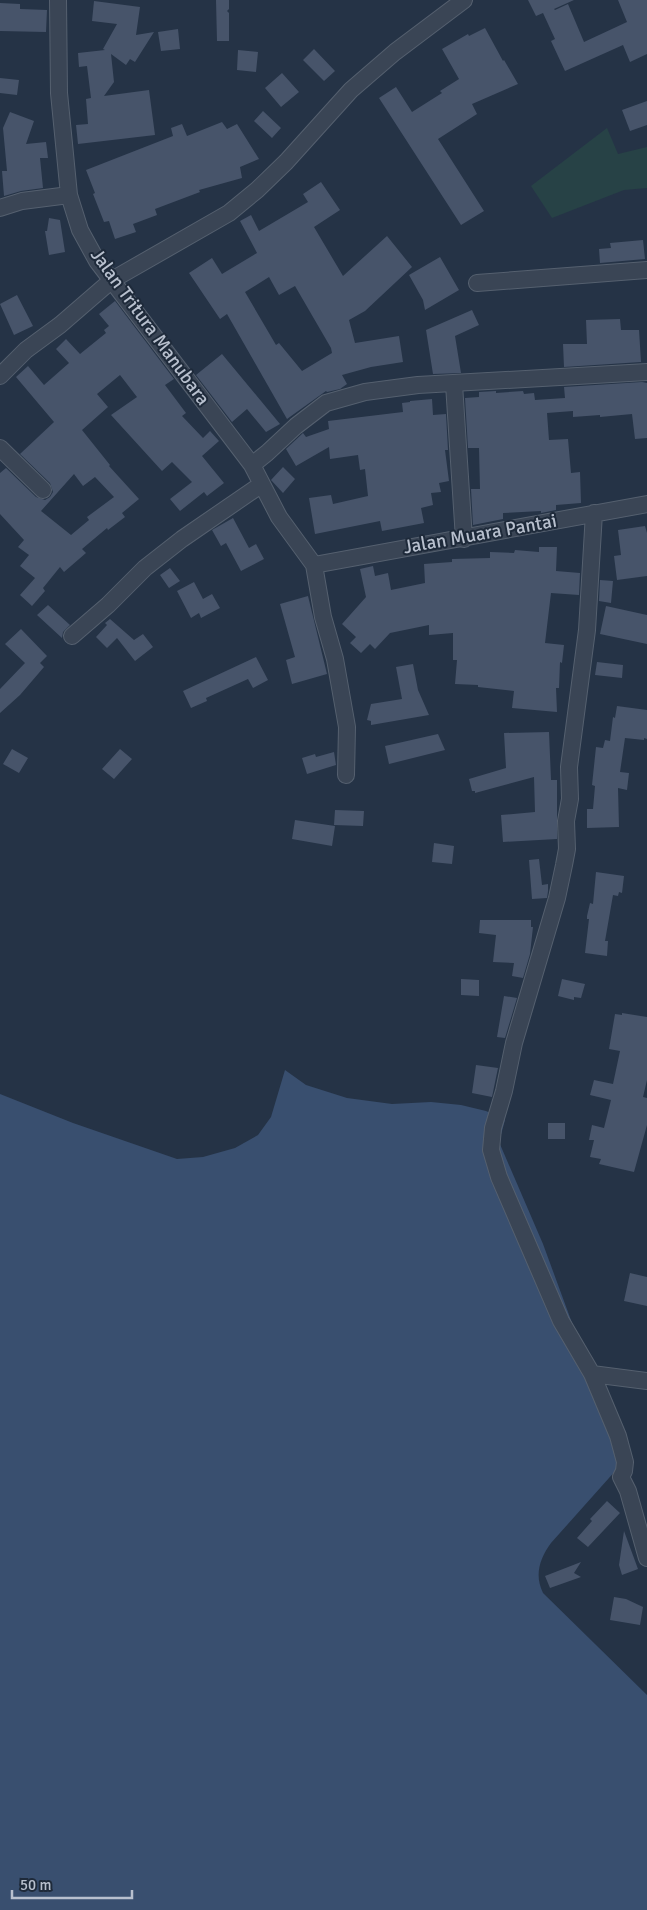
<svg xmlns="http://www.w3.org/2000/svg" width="647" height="1910" viewBox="0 0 647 1910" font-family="Signika,sans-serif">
  <rect width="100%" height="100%" fill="#253346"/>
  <path fill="#274246" d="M 607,128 L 618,154 L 647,147 L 647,188 L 624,190 L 552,218 L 531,186 Z"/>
  <path fill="#394f6f" d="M 285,1070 L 306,1085 L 347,1098 L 392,1104 L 431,1102 L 461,1105 L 486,1111 L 505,1120 L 499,1142 L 543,1244 L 622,1459 L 617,1469 L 551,1543 C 540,1558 534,1575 543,1593 L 647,1695 L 647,1910 L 0,1910 L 0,1094 L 73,1123 L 177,1159 L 203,1157 L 235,1148 L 258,1135 L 271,1117 Z"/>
  <path fill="#47546a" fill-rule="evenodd" d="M 216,0 L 229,0 L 229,9 L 227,11 L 229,13 L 229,41 L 217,41 Z
    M 528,0 L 574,0 L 554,9 L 555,10 L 568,4 L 584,42 L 627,22 L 618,0 L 647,0 L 647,54 L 630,62 L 623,45 L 565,71 L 551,41 L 555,39 L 543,13 L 536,16 Z
    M 94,1 L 140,7 L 136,35 L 154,32 L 135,62 L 130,59 L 126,65 L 111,54 L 114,82 L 104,96 L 149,90 L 155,135 L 78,144 L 76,125 L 88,124 L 86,99 L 91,98 L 87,66 L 79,67 L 78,53 L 105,50 L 103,49 L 117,24 L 92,21 Z
    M 0,3 L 20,4 L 20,9 L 47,10 L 46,32 L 0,31 Z
    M 485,28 L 503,61 L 504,60 L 518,84 L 472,104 L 477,114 L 438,139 L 484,211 L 461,225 L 379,98 L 396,87 L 412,112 L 442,93 L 440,91 L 459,79 L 442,49 L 468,34 L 469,36 Z
    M 178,29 L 180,49 L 161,51 L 158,32 Z
    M 314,49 L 335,71 L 324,81 L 303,60 Z
    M 238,50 L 258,52 L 256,72 L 237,70 Z
    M 282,73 L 299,92 L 281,107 L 265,88 Z
    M 0,78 L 19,80 L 17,95 L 0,93 Z
    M 647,101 L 647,125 L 630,131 L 622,110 Z
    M 263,111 L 281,128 L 272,138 L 254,121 Z
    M 10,112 L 34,121 L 26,144 L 46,142 L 48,158 L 40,158 L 43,188 L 21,191 L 4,196 L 2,171 L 7,171 L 3,128 Z
    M 222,122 L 227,129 L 237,124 L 259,159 L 240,167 L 242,178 L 199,190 L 200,192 L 155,209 L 157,215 L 133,224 L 136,232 L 115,239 L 109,221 L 104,222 L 93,194 L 95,193 L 86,170 L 173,136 L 171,128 L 182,124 L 187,136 Z
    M 321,182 L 340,210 L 314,227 L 343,276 L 387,236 L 412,267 L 365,311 L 349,320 L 355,343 L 399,336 L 403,362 L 371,367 L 342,375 L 347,384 L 340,389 L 327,392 L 326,391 L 287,419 L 227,314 L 220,319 L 189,273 L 212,258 L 222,274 L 257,253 L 240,221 L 251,215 L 259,231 L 308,202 L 303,194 ZM 269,277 L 279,295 L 295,286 L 331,348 L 332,353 L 302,371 L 279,343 L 276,345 L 245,292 Z
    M 49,218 L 60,220 L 65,252 L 49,255 L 45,231 L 47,231 Z
    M 643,240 L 645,259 L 600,263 L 599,249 L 611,248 L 610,243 Z
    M 440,257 L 459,290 L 425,310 L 423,300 L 409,275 Z
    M 17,295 L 33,326 L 14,335 L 0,304 Z
    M 115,301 L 174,379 L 165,385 L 186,413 L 182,416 L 203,438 L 210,431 L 219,441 L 202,456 L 224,483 L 207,496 L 204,492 L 180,511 L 170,499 L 192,482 L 172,462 L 162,471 L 111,415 L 137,397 L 120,375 L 97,394 L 108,407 L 82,430 L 110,465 L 109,466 L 139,499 L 122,513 L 125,517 L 108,530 L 107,528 L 82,549 L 86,553 L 64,572 L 60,567 L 43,588 L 45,591 L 32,606 L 20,595 L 35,578 L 20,566 L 29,555 L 18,547 L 24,540 L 0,514 L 0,473 L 6,468 L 36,497 L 45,500 L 50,497 L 53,492 L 50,483 L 20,454 L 54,422 L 16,377 L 28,366 L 44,385 L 69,363 L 56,349 L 66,339 L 80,354 L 106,333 L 104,330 L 109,326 L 99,314 ZM 74,474 L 83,486 L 95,477 L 114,497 L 87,517 L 89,520 L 71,535 L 41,511 Z
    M 472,310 L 479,325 L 455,336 L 461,373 L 433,374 L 426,330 Z
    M 620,319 L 621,330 L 639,330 L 641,362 L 564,367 L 563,344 L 587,344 L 586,320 Z
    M 222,354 L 280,424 L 266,432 L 247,409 L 232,422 L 196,375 Z
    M 642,382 L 647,383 L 647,438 L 635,439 L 632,414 L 600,417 L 600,415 L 573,417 L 573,411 L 547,413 L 549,440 L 568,439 L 571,473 L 580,472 L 581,503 L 556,505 L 556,510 L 541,513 L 541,511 L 503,513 L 503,519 L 473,525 L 471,489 L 480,489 L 479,448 L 468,448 L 465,398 L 479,397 L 479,392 L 496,391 L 496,393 L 523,391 L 524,394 L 534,393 L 535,400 L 565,398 L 564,387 Z
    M 432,399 L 433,415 L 446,414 L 448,450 L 445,450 L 449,481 L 439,483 L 441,492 L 431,493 L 433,505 L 421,508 L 424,523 L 382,531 L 380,521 L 315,534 L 309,498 L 331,495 L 333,504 L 368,496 L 365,469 L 360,470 L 358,455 L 330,459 L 329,447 L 296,466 L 286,449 L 303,433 L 306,437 L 329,429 L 328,421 L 403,412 L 402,403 L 410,402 L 410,401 Z
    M 283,467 L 295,479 L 283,493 L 271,480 Z
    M 233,518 L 249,548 L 256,544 L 264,559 L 241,571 L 226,543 L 221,546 L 212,530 Z
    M 645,526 L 647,533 L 647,576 L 617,580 L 614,556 L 621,555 L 618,530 Z
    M 539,547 L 557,547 L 556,571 L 580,573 L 579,595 L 551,593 L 545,643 L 564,645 L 562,663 L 560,662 L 559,688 L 556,688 L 557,712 L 512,708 L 514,691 L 478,687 L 478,685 L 455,684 L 457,660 L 453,660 L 453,633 L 429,635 L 429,625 L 390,633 L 375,649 L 370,644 L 361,653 L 350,643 L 356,637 L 342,624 L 366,597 L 360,569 L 373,566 L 375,576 L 388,573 L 391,590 L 425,583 L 424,564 L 452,562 L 452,559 L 490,558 L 490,552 L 514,553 L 515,550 L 539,552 Z
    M 170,568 L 180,581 L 169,588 L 160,575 Z
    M 600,580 L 613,581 L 611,603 L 599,601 Z
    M 194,582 L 203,599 L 212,594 L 220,608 L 201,618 L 199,613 L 191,618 L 177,591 Z
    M 308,596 L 327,674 L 292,684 L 286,660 L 295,657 L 280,604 Z
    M 48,605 L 70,625 L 63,632 L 62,638 L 37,615 Z
    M 606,606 L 647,615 L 647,644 L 600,634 Z
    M 110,619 L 134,640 L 143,634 L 153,647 L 135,661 L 117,638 L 107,648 L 96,637 L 107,625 L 105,623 Z
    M 21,629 L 47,656 L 40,663 L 44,667 L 20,695 L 0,713 L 0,689 L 25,663 L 5,644 Z
    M 256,657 L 268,680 L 253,688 L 248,679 L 206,698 L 207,701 L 191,708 L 183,691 Z
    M 597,662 L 623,665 L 622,678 L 595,675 Z
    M 413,664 L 418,690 L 429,715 L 371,725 L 371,721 L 367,720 L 371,704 L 402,699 L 396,667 Z
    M 617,706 L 647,710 L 647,739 L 644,738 L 644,740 L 625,738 L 620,772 L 629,773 L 627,790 L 618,788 L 619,827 L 587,828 L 587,809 L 593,809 L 595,786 L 592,785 L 596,747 L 603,748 L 605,740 L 610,741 L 613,717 L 615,718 Z
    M 549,732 L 551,780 L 557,780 L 557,839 L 503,842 L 501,815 L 535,812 L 534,777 L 475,793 L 475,791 L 472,791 L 469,779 L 506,768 L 504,733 Z
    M 438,734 L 445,750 L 389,764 L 385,746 Z
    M 12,749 L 28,758 L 19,773 L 3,764 Z
    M 120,749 L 132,759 L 114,779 L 102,769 Z
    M 334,752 L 336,765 L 307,774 L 302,758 L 315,754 L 316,757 Z
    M 335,810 L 364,811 L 363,826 L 334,825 Z
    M 295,820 L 335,826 L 332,846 L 292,839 Z
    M 434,843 L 454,846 L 452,864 L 432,862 Z
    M 539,859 L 542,885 L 548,884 L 548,891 L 547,898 L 532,899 L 529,860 Z
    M 596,872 L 624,876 L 622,893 L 619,892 L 618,896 L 613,895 L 605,941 L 608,941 L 607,956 L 585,953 L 589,919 L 587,919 L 587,916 L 590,903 L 593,904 Z
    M 480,920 L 531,920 L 531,927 L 533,927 L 530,954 L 523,978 L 512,976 L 514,963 L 493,962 L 496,935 L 479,933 Z
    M 461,979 L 479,980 L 479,996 L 461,995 Z
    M 562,979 L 585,984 L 581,998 L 574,997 L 574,1000 L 558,996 Z
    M 504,996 L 517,998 L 505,1038 L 497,1037 Z
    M 622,1013 L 647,1017 L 647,1080 L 643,1097 L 647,1098 L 647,1125 L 634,1172 L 599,1164 L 601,1159 L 590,1157 L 594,1140 L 589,1140 L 592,1125 L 604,1128 L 611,1100 L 590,1095 L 594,1080 L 613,1084 L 620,1051 L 609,1049 L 615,1014 L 622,1015 Z
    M 476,1065 L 498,1068 L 492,1097 L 472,1093 Z
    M 548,1123 L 565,1123 L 565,1139 L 548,1139 Z
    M 630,1273 L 647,1277 L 647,1306 L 624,1301 Z
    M 607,1501 L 620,1513 L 588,1547 L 577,1538 L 592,1521 L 590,1519 Z
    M 624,1531 L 638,1569 L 622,1575 L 619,1565 Z
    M 581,1562 L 574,1573 L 581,1577 L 550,1588 L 545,1576 Z
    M 614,1597 L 626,1599 L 643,1607 L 640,1625 L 610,1620 Z"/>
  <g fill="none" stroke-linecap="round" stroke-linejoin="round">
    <defs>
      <path id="minor" d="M 58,0 L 59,93 L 69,195 L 80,230 L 97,261 L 252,465
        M 0,208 L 22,201 L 69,195
        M 477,283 L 647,270
        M 0,376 L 26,350 L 60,325 L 112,280 L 229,213 L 257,190 L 286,162 L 351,90 L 395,52 L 464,0
        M 454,384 L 464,539
        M 0,448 L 43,490
        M 594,513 L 587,630 L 569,767 L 570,799 L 566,821 L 567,849 L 564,865 L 557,898 L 514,1043 L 504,1091 L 493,1128 L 491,1150 L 499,1177 L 561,1321 L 592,1374 L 618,1436 L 625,1462 L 624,1471 L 621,1477 L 628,1491 L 647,1558
        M 314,565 L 647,504
        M 72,636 L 108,605 L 145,568 L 182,539 L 262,484
        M 346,775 L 347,727 L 335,659 L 323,617 L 314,565 L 279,517 L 252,465 L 267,453 L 296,426 L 326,403 L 365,392 L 418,385 L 647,372
        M 592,1374 L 647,1381"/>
    </defs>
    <use href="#minor" stroke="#55606f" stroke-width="18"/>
    <use href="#minor" stroke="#3a4555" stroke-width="16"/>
  </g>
  <g text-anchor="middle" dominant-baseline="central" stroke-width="4" stroke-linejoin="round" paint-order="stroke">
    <g font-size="19" fill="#b8c0ce" stroke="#1e2a3a">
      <text transform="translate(150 327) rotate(54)">Jalan Tritura Manubara</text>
      <text transform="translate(480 534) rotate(-10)">Jalan Muara Pantai</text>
    </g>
  </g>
  <path d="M12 1890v8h120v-8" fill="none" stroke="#b8c0ce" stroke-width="2.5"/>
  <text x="20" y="1890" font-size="15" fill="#b8c0ce" stroke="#1e2a3a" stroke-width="4" paint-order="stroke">50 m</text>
</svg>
